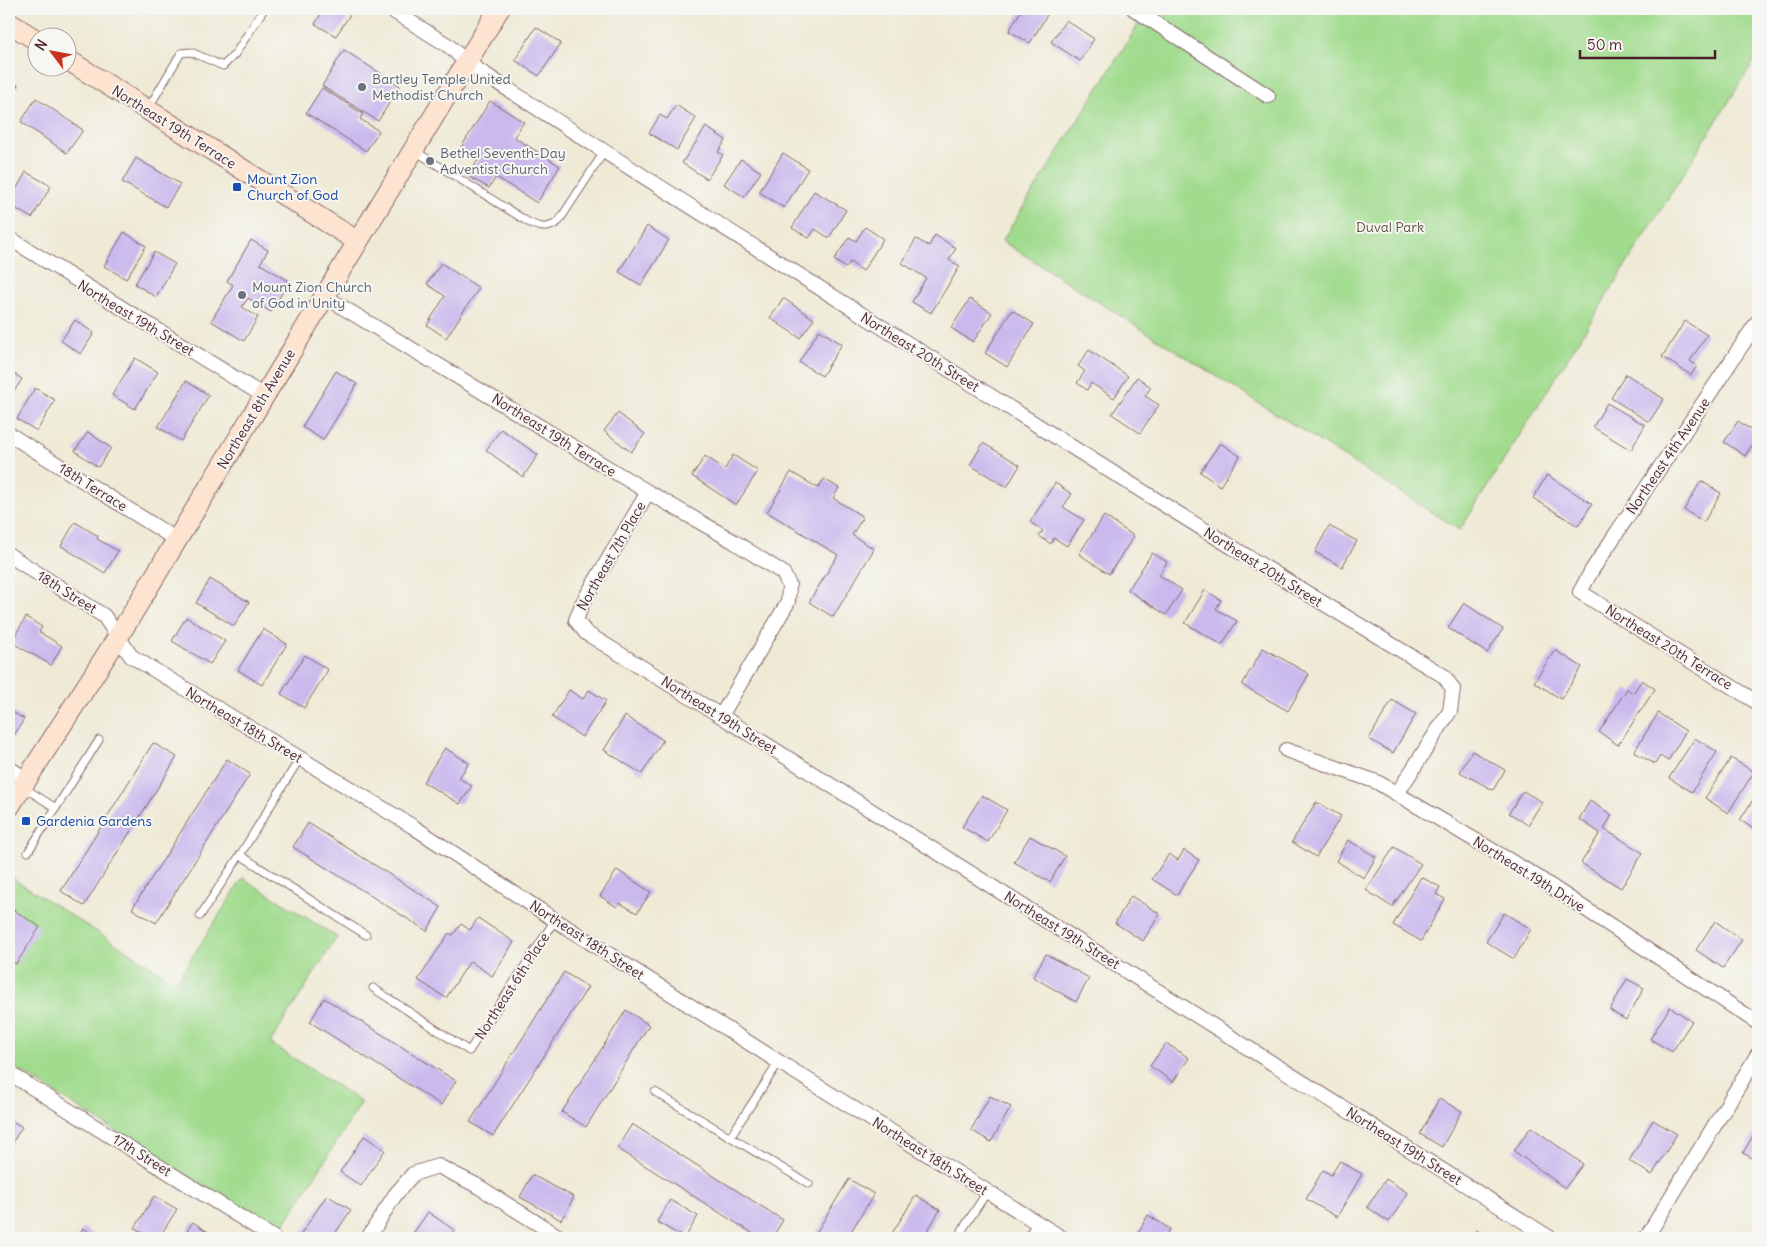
<svg xmlns="http://www.w3.org/2000/svg" width="1767" height="1247" viewBox="0 0 1767 1247" font-family="Delius,sans-serif">
  <rect width="100%" height="100%" fill="#f6f6f2"/>
  <filter id="ink" filterUnits="userSpaceOnUse"><feTurbulence type="fractalNoise" baseFrequency=".02" numOctaves="2"/><feDisplacementMap in="SourceGraphic" scale="10" xChannelSelector="R" yChannelSelector="G"/><feConvolveMatrix kernelMatrix="1 2 1 2 8 2 1 2 1" color-interpolation-filters="sRGB"/></filter>
  <filter id="wash" filterUnits="userSpaceOnUse"><feTurbulence type="fractalNoise" baseFrequency=".0096" numOctaves="4" result="noise"/><feDisplacementMap in="SourceGraphic" scale="20" xChannelSelector="R" yChannelSelector="G"/><feGaussianBlur stdDeviation="1.12" result="paint"/><feColorMatrix in="noise" values="0 0 0 0 0 0 0 0 0 0 0 0 0 0 0 0 0 1.4 0 .05"/><feComposite in="paint" operator="in"/></filter>
  <g filter="url(#wash)">
    <rect width="100%" height="100%" fill="#efead6"/>
    <path fill="#a1db8e" stroke="#767d5c" d="M 1148,9 L 1758,9 L 1758,55 L 1460,530 L 1002,241 Z
      M 9,876 L 176,982 L 243,878 L 337,937 L 270,1043 L 362,1102 L 278,1234 L 9,1064 Z"/>
    <g id="blocks">
      <path fill="#c9b9ed" d="M 324,9 L 344,9 L 351,13 L 336,36 L 315,24 Z
        M 1022,9 L 1050,10 L 1030,43 L 1009,31 Z
        M 1066,20 L 1094,39 L 1080,61 L 1051,42 Z
        M 536,27 L 561,43 L 539,76 L 515,60 Z
        M 344,50 L 400,86 L 378,121 L 322,86 Z
        M 9,79 L 18,85 L 9,99 Z
        M 322,88 L 363,114 L 360,119 L 379,131 L 366,151 L 306,113 Z
        M 36,98 L 83,130 L 67,153 L 21,122 Z
        M 490,101 L 524,122 L 514,137 L 560,166 L 537,203 L 496,177 L 489,188 L 468,176 L 478,160 L 460,149 Z
        M 676,105 L 696,118 L 677,150 L 649,133 L 660,115 L 667,119 Z
        M 706,127 L 726,140 L 718,152 L 723,155 L 707,179 L 682,163 Z
        M 783,153 L 808,169 L 784,208 L 759,192 Z
        M 136,158 L 180,184 L 166,207 L 122,182 Z
        M 741,159 L 761,172 L 744,197 L 724,184 Z
        M 26,172 L 51,186 L 32,218 L 9,205 L 9,202 Z
        M 814,191 L 846,210 L 829,238 L 815,229 L 809,238 L 792,228 Z
        M 647,226 L 669,240 L 641,285 L 619,272 Z
        M 865,227 L 883,239 L 863,271 L 850,262 L 846,268 L 834,260 L 849,237 L 856,241 Z
        M 124,232 L 146,246 L 126,279 L 104,266 Z
        M 935,235 L 956,248 L 949,260 L 960,266 L 931,313 L 912,302 L 926,278 L 902,263 L 916,239 L 929,246 Z
        M 251,240 L 268,250 L 260,264 L 289,281 L 271,312 L 248,298 L 242,307 L 258,317 L 244,341 L 211,321 L 233,285 L 227,281 Z
        M 154,252 L 175,264 L 156,297 L 135,284 Z
        M 441,263 L 479,288 L 446,338 L 427,325 L 445,296 L 427,284 Z
        M 783,298 L 814,319 L 800,338 L 770,318 Z
        M 970,299 L 992,313 L 973,342 L 951,328 Z
        M 1012,310 L 1034,324 L 1007,367 L 985,353 Z
        M 75,320 L 94,333 L 81,354 L 61,341 Z
        M 1685,321 L 1707,335 L 1690,361 L 1697,366 L 1691,375 L 1662,357 Z
        M 819,330 L 842,344 L 822,376 L 799,362 Z
        M 1089,350 L 1128,376 L 1114,398 L 1091,383 L 1087,390 L 1077,383 L 1085,371 L 1078,366 Z
        M 135,358 L 158,372 L 135,409 L 112,395 Z
        M 9,370 L 22,379 L 9,399 Z
        M 336,371 L 357,384 L 323,440 L 302,427 Z
        M 1626,374 L 1664,399 L 1649,422 L 1611,398 Z
        M 1137,377 L 1151,387 L 1145,396 L 1159,405 L 1140,433 L 1112,414 Z
        M 186,381 L 209,395 L 181,441 L 158,427 Z
        M 35,388 L 55,400 L 37,431 L 17,419 Z
        M 1607,403 L 1645,425 L 1631,450 L 1593,427 Z
        M 618,413 L 645,434 L 631,452 L 604,431 Z
        M 1738,421 L 1758,435 L 1745,456 L 1724,442 Z
        M 501,429 L 538,455 L 523,477 L 486,450 Z
        M 88,432 L 111,448 L 98,467 L 75,451 Z
        M 983,443 L 1020,465 L 1007,487 L 970,465 Z
        M 1220,443 L 1240,456 L 1220,486 L 1200,472 Z
        M 733,455 L 758,471 L 736,505 L 692,476 L 705,456 L 725,469 Z
        M 791,472 L 818,488 L 824,479 L 839,488 L 833,498 L 863,517 L 852,535 L 874,549 L 833,617 L 809,602 L 838,555 L 767,512 Z
        M 1547,475 L 1592,504 L 1578,526 L 1533,498 Z
        M 1701,481 L 1721,493 L 1704,522 L 1684,510 Z
        M 1055,483 L 1072,494 L 1063,507 L 1084,520 L 1067,546 L 1054,538 L 1051,544 L 1039,536 L 1043,531 L 1030,522 Z
        M 1104,516 L 1134,536 L 1109,574 L 1079,554 Z
        M 75,522 L 98,536 L 97,539 L 118,551 L 105,573 L 61,546 Z
        M 1329,526 L 1357,541 L 1342,567 L 1315,552 Z
        M 1152,553 L 1167,562 L 1159,575 L 1182,590 L 1166,615 L 1128,590 Z
        M 210,579 L 249,602 L 234,626 L 196,603 Z
        M 1205,590 L 1221,600 L 1216,609 L 1237,621 L 1222,645 L 1185,623 Z
        M 1464,603 L 1503,629 L 1487,653 L 1448,628 Z
        M 26,617 L 42,627 L 39,632 L 62,646 L 51,665 L 11,642 Z
        M 186,617 L 225,641 L 210,664 L 172,641 Z
        M 263,629 L 287,644 L 262,685 L 238,670 Z
        M 1263,648 L 1309,674 L 1288,711 L 1242,685 Z
        M 1555,650 L 1582,667 L 1561,699 L 1534,682 Z
        M 305,655 L 328,670 L 304,708 L 281,694 Z
        M 1642,680 L 1655,689 L 1618,745 L 1599,732 L 1627,689 L 1633,693 Z
        M 569,690 L 583,699 L 589,690 L 606,701 L 582,737 L 552,717 Z
        M 1392,700 L 1416,714 L 1393,753 L 1369,739 Z
        M 9,710 L 24,719 L 12,739 L 9,737 Z
        M 1658,713 L 1686,731 L 1668,761 L 1660,756 L 1655,764 L 1634,752 Z
        M 625,716 L 663,740 L 642,774 L 604,750 Z
        M 1695,738 L 1717,752 L 1692,792 L 1669,778 Z
        M 153,743 L 177,757 L 84,906 L 61,891 Z
        M 445,748 L 469,763 L 459,778 L 472,786 L 460,804 L 423,782 Z
        M 1472,751 L 1505,770 L 1493,790 L 1460,772 Z
        M 1731,758 L 1754,772 L 1728,813 L 1705,798 Z
        M 227,759 L 250,774 L 156,923 L 132,909 Z
        M 1523,791 L 1542,802 L 1528,825 L 1509,813 Z
        M 1758,792 L 1758,832 L 1740,820 Z
        M 982,795 L 1007,810 L 988,842 L 962,827 Z
        M 1590,801 L 1612,815 L 1604,829 L 1643,853 L 1621,888 L 1581,863 L 1600,833 L 1579,819 Z
        M 1316,802 L 1341,816 L 1316,857 L 1292,842 Z
        M 308,823 L 441,907 L 427,931 L 293,847 Z
        M 1030,836 L 1065,856 L 1050,882 L 1014,862 Z
        M 1348,840 L 1376,857 L 1364,878 L 1336,861 Z
        M 1394,847 L 1421,864 L 1392,907 L 1366,890 Z
        M 1184,850 L 1199,860 L 1177,895 L 1152,879 L 1169,854 L 1178,860 Z
        M 617,870 L 651,892 L 637,913 L 620,903 L 617,907 L 600,896 Z
        M 1421,877 L 1440,887 L 1436,894 L 1445,899 L 1421,941 L 1393,925 Z
        M 1131,896 L 1160,914 L 1143,941 L 1115,923 Z
        M 9,907 L 40,927 L 16,964 L 9,959 Z
        M 1504,913 L 1531,929 L 1514,959 L 1486,942 Z
        M 478,918 L 514,942 L 492,976 L 470,961 L 446,998 L 418,980 L 449,933 L 453,935 L 461,924 L 470,930 Z
        M 1715,921 L 1742,940 L 1723,968 L 1696,950 Z
        M 1046,954 L 1089,978 L 1076,1002 L 1033,977 Z
        M 564,972 L 588,987 L 493,1136 L 470,1122 Z
        M 1627,979 L 1644,988 L 1626,1020 L 1610,1010 Z
        M 324,998 L 456,1081 L 441,1105 L 310,1022 Z
        M 1670,1007 L 1692,1021 L 1672,1052 L 1650,1039 Z
        M 626,1010 L 649,1025 L 586,1127 L 562,1112 Z
        M 1166,1043 L 1189,1058 L 1173,1082 L 1150,1066 Z
        M 990,1096 L 1011,1107 L 991,1142 L 971,1130 Z
        M 1439,1099 L 1462,1111 L 1442,1147 L 1420,1134 Z
        M 9,1119 L 22,1127 L 9,1148 Z
        M 1653,1120 L 1677,1134 L 1652,1175 L 1629,1161 Z
        M 632,1124 L 783,1220 L 772,1238 L 760,1238 L 617,1148 Z
        M 1531,1127 L 1583,1164 L 1565,1188 L 1514,1151 Z
        M 1758,1127 L 1758,1162 L 1743,1153 Z
        M 364,1136 L 385,1150 L 361,1186 L 340,1172 Z
        M 1340,1161 L 1362,1174 L 1337,1217 L 1306,1199 L 1323,1170 L 1331,1175 Z
        M 532,1175 L 574,1197 L 561,1220 L 520,1197 Z
        M 849,1179 L 874,1194 L 847,1238 L 813,1238 Z
        M 1386,1179 L 1408,1193 L 1389,1222 L 1367,1207 Z
        M 327,1195 L 351,1210 L 332,1238 L 308,1238 L 301,1234 Z
        M 916,1195 L 940,1210 L 923,1238 L 889,1238 Z
        M 154,1196 L 177,1209 L 159,1238 L 152,1238 L 135,1228 Z
        M 670,1200 L 698,1216 L 685,1238 L 657,1222 Z
        M 428,1212 L 454,1230 L 449,1238 L 410,1238 Z
        M 1148,1215 L 1170,1229 L 1165,1238 L 1142,1238 L 1137,1235 Z
        M 193,1222 L 217,1238 L 182,1238 Z
        M 83,1228 L 99,1238 L 77,1238 Z
        M 1476,1230 L 1490,1238 L 1471,1238 Z"/>
    </g>
  </g>
  <g filter="url(#ink)">
    <use href="#blocks" fill-opacity="0" stroke="#846667" stroke-width="1"/>
    <g fill="none" stroke-linecap="round" stroke-linejoin="round">
      <defs>
        <path id="lane" d="M 149,107 L 181,53 L 191,52 L 223,66 L 235,54 L 264,9
          M 415,151 L 528,222 C 540,228 548,230 559,221 L 604,152
          M 300,758 L 240,855 L 366,935
          M 23,787 L 56,808
          M 28,852 L 99,740
          M 200,916 L 240,855
          M 373,988 L 469,1051 L 555,920
          M 655,1092 L 809,1184
          M 730,1137 L 779,1062
          M 957,1238 L 987,1192"/>
        <path id="street" d="M 390,9 L 449,46 L 466,62 C 602,151 740,238 877,324 C 1065,443 1253,562 1444,676 L 1453,689 L 1450,711 L 1397,794
          M 1134,9 L 1268,96
          M 9,238 L 264,396
          M 324,296 L 648,492 L 733,541 L 783,573 L 789,585 L 788,602 L 721,716
          M 1758,321 L 1647,487 L 1592,570 L 1580,592 L 1758,703
          M 9,434 L 177,540
          M 648,492 L 583,602 L 576,620 L 586,633 L 721,716 L 1550,1238
          M 9,555 L 104,616 L 131,656 L 412,826 L 555,920 L 779,1062 L 1062,1238
          M 1286,750 L 1377,782 L 1534,875 L 1758,1023
          M 9,768 L 27,780
          M 9,1073 L 274,1238
          M 368,1238 L 395,1195 L 413,1174 L 438,1166 L 476,1185 L 561,1238
          M 1031,1238 L 1039,1225
          M 1646,1238 L 1758,1054"/>
        <path id="secondary" d="M 9,23 L 38,41
          M 68,60 L 357,241
          M 9,807 L 118,637 L 499,9"/>
      </defs>
      <use href="#lane" stroke="#846667" stroke-width="9"/>
      <use href="#street" stroke="#846667" stroke-width="16"/>
      <use href="#secondary" stroke="#846667" stroke-width="22"/>
      <use href="#lane" stroke="#fff" stroke-width="7"/>
      <use href="#street" stroke="#fff" stroke-width="14"/>
      <use href="#secondary" stroke="#fde4d0" stroke-width="20"/>
    </g>
  </g>
  <g fill="#6b7280" stroke="#f6f6f2" stroke-width="2">
    <circle cx="362" cy="87" r="5"/>
    <circle cx="430" cy="161" r="5"/>
    <circle cx="242" cy="295" r="5"/>
  </g>
  <g fill="#1a4fb4" stroke="#f6f6f2" stroke-width="2">
    <rect x="232" y="182" width="10" height="10" rx="2.5"/>
    <rect x="21" y="816" width="10" height="10" rx="2.5"/>
  </g>
  <g text-anchor="middle" dominant-baseline="central" stroke-width="4" stroke-linejoin="round" paint-order="stroke">
    <g font-size="14" fill="#5b616d" stroke="#f6f6f2" text-anchor="start">
      <text x="372" y="79">Bartley Temple United<tspan x="372" dy="16">Methodist Church</tspan></text>
      <text x="440" y="153">Bethel Seventh-Day<tspan x="440" dy="16">Adventist Church</tspan></text>
      <text x="252" y="287">Mount Zion Church<tspan x="252" dy="16">of God in Unity</tspan></text>
    </g>
    <g font-size="14" fill="#4a1f2b" stroke="#f6f6f2">
      <text transform="translate(174 127) rotate(32)">Northeast 19th Terrace</text>
      <text transform="translate(136 318) rotate(31)">Northeast 19th Street</text>
      <text transform="translate(920 352) rotate(32)">Northeast 20th Street</text>
      <text transform="translate(256 409) rotate(-59)">Northeast 8th Avenue</text>
      <text transform="translate(554 435) rotate(32)">Northeast 19th Terrace</text>
      <text transform="translate(1668 456) rotate(-56)">Northeast 4th Avenue</text>
      <text transform="translate(93 487) rotate(32)">18th Terrace</text>
      <text transform="translate(611 556) rotate(-60)">Northeast 7th Place</text>
      <text transform="translate(1263 567) rotate(32)">Northeast 20th Street</text>
      <text transform="translate(67 592) rotate(32)">18th Street</text>
      <text transform="translate(1669 647) rotate(32)">Northeast 20th Terrace</text>
      <text transform="translate(719 715) rotate(32)">Northeast 19th Street</text>
      <text transform="translate(244 725) rotate(31)">Northeast 18th Street</text>
      <text transform="translate(1529 874) rotate(32)">Northeast 19th Drive</text>
      <text transform="translate(1062 930) rotate(32)">Northeast 19th Street</text>
      <text transform="translate(587 940) rotate(33)">Northeast 18th Street</text>
      <text transform="translate(512 986) rotate(-57)">Northeast 6th Place</text>
      <text transform="translate(1404 1146) rotate(32)">Northeast 19th Street</text>
      <text transform="translate(142 1155) rotate(32)">17th Street</text>
      <text transform="translate(930 1156) rotate(32)">Northeast 18th Street</text>
    </g>
    <g font-size="14" fill="#164399" stroke="#f6f6f2" text-anchor="start">
      <text x="247" y="179">Mount Zion<tspan x="247" dy="16">Church of God</tspan></text>
      <text x="36" y="821">Gardenia Gardens</text>
    </g>
    <g font-size="14" fill="#604e44" stroke="#f6f6f2">
      <text x="1390" y="227">Duval Park</text>
    </g>
  </g>
  <rect width="1767" height="1247" fill="none" stroke="#f6f6f2" stroke-width="30"/>
  <g transform="translate(52 52) rotate(302)"><circle r="24" fill="#f6f6f2" stroke="#b1a0a2"/>
  <path d="M0-4L9 19L0 12L-9 19Z" fill="#c8321e"/>
  <text y="-8" font-size="14" font-weight="bold" text-anchor="middle" fill="#4a1f2b">N</text>
  </g>
  <path d="M1580 50v8h135v-8" fill="none" stroke="#4a1f2b" stroke-width="2.5"/>
  <text x="1587" y="50" font-size="15" fill="#4a1f2b" stroke="#f6f6f2" stroke-width="4" paint-order="stroke">50 m</text>
</svg>
